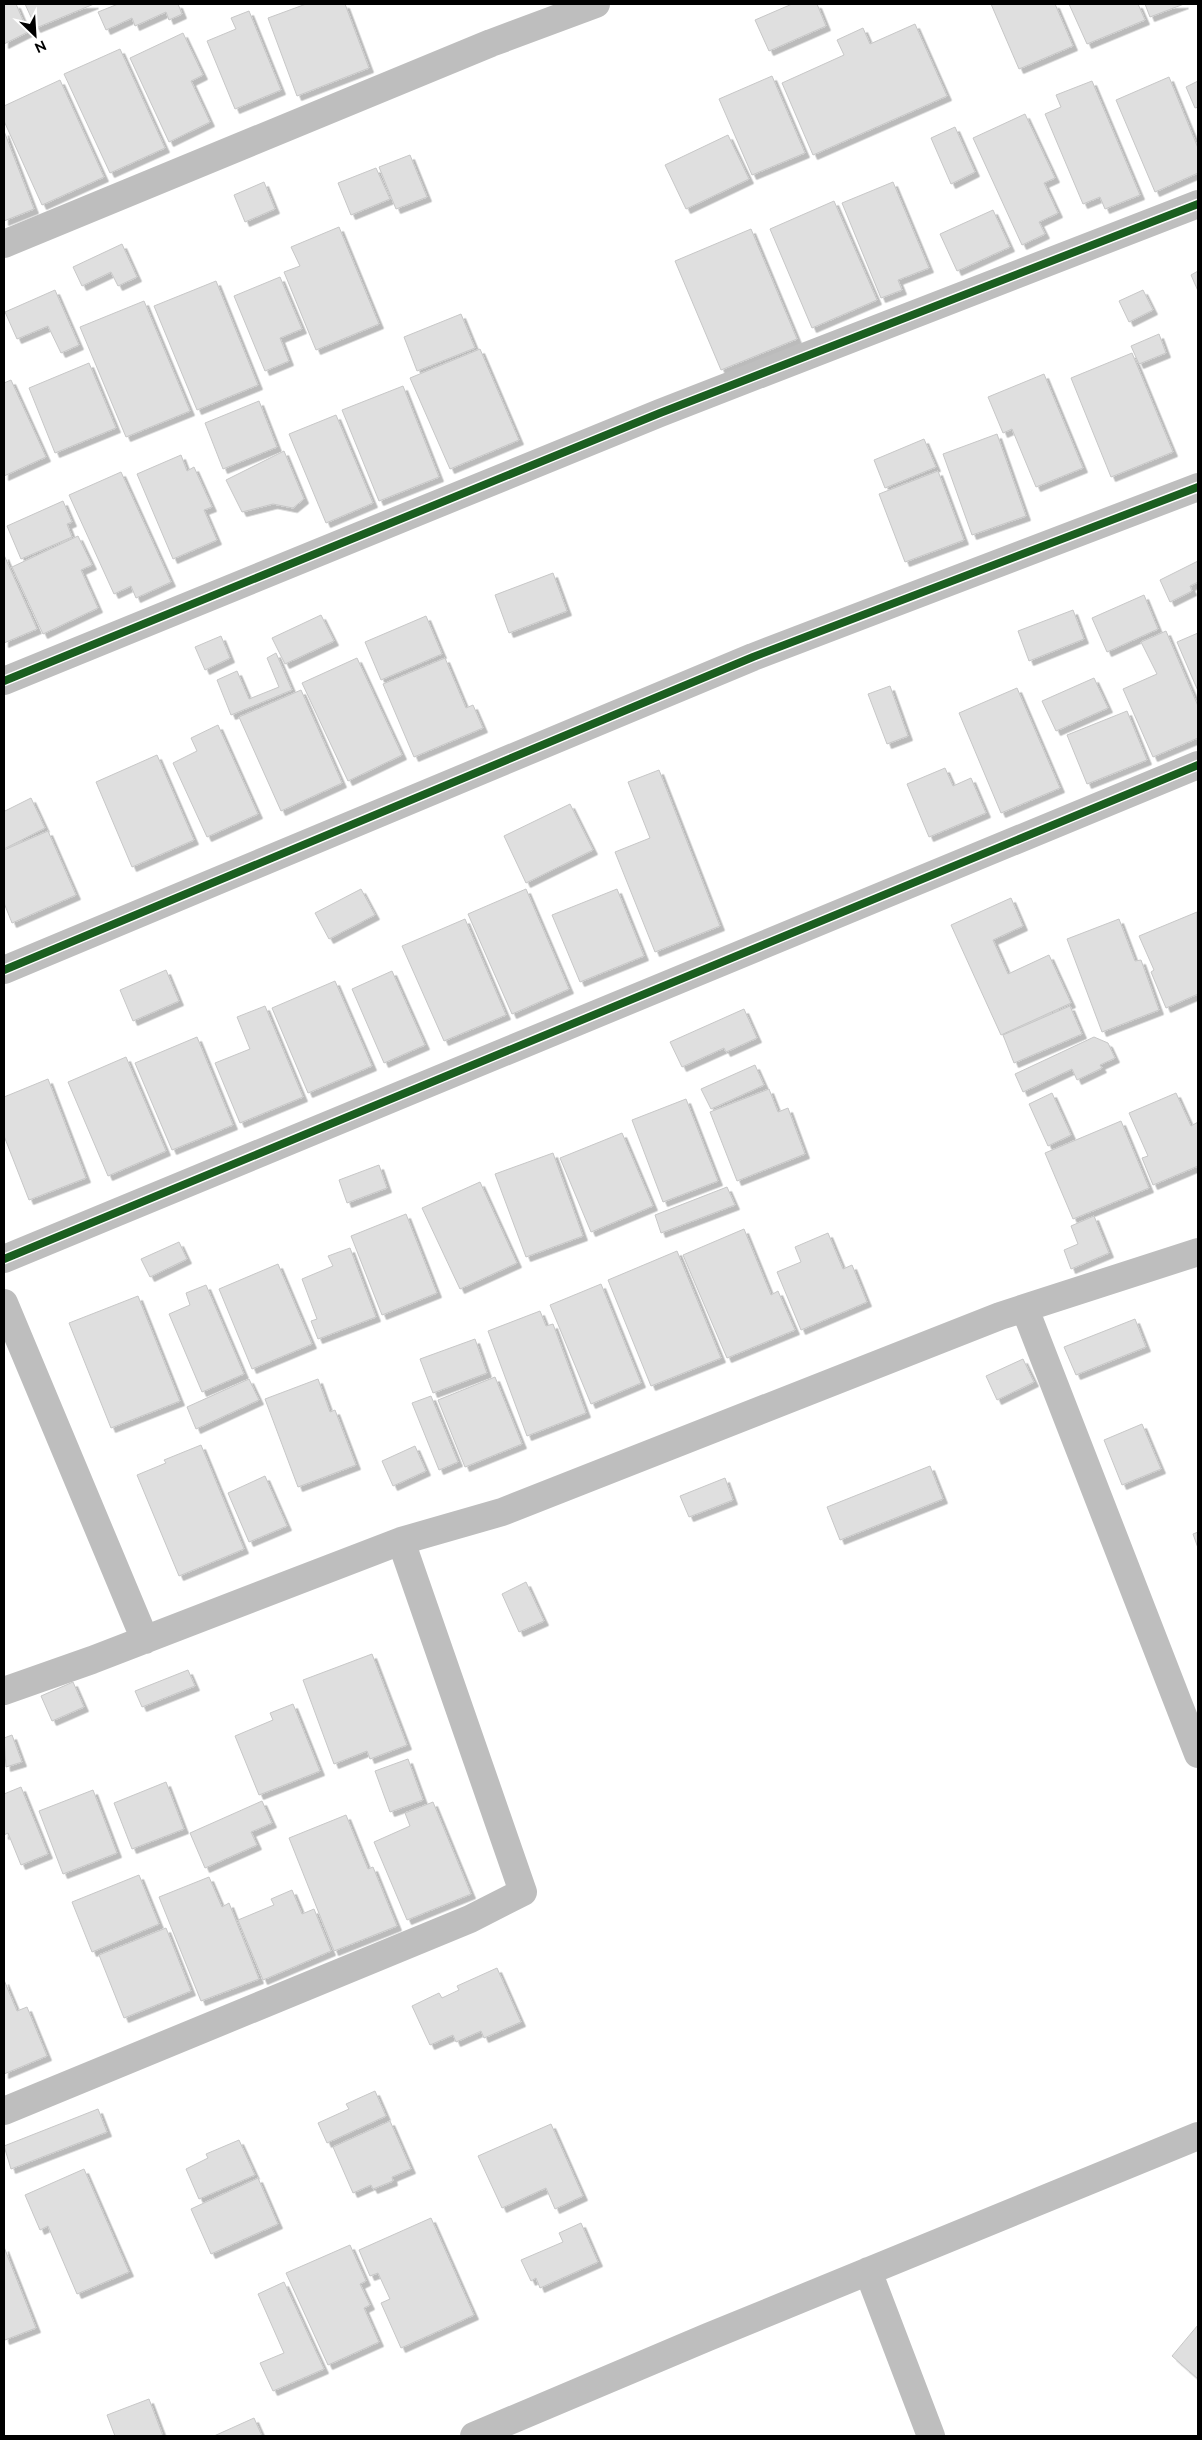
<svg xmlns="http://www.w3.org/2000/svg" width="1202" height="2440" viewBox="0 0 1202 2440" font-family="Raleway,sans-serif">
  <defs>
    <filter id="shadow"><feDropShadow dx="4.5" dy="4.5" stdDeviation="0" flood-color="#0004"/></filter>
  </defs>
  <rect width="100%" height="100%" fill="#fff"/>
  <path fill="#dfdfdf" stroke="#c7c7c7" filter="url(#shadow)" d="M 4,4 L 16,4 L 28,32 L 4,44 Z
    M 25,4 L 94,4 L 36,28 Z
    M 118,4 L 178,4 L 182,14 L 169,20 L 166,12 L 135,26 L 132,18 L 106,30 L 98,12 Z
    M 306,4 L 345,4 L 369,68 L 297,96 L 268,18 Z
    M 792,4 L 817,4 L 826,26 L 769,51 L 755,20 Z
    M 991,4 L 1055,4 L 1073,46 L 1019,69 Z
    M 1069,4 L 1138,4 L 1145,20 L 1087,44 Z
    M 1145,4 L 1184,4 L 1150,17 Z
    M 249,11 L 281,90 L 235,109 L 207,41 L 236,29 L 231,18 Z
    M 915,24 L 947,96 L 813,155 L 782,83 L 844,55 L 837,40 L 863,28 L 870,44 Z
    M 183,33 L 203,75 L 191,81 L 210,122 L 169,142 L 130,58 Z
    M 120,49 L 165,148 L 110,173 L 64,74 Z
    M 772,76 L 805,153 L 752,175 L 719,99 Z
    M 1169,77 L 1198,148 L 1198,173 L 1155,192 L 1116,100 Z
    M 60,80 L 104,177 L 42,205 L 4,121 L 4,106 Z
    M 1092,81 L 1140,195 L 1105,209 L 1100,197 L 1083,204 L 1045,114 L 1061,107 L 1056,95 Z
    M 1198,81 L 1198,107 L 1195,108 L 1186,87 Z
    M 1025,114 L 1055,178 L 1044,183 L 1058,213 L 1039,222 L 1045,234 L 1022,245 L 973,138 Z
    M 955,127 L 975,172 L 951,184 L 931,138 Z
    M 4,131 L 34,209 L 4,221 Z
    M 728,135 L 749,179 L 686,209 L 665,165 Z
    M 410,155 L 427,197 L 396,209 L 379,167 Z
    M 376,168 L 390,199 L 351,215 L 338,183 Z
    M 264,182 L 275,209 L 245,222 L 234,195 Z
    M 893,182 L 929,268 L 898,280 L 902,290 L 881,298 L 842,203 Z
    M 834,201 L 877,300 L 812,328 L 770,229 Z
    M 993,210 L 1010,247 L 957,271 L 940,234 Z
    M 339,227 L 379,324 L 316,350 L 284,272 L 300,266 L 291,247 Z
    M 751,229 L 797,339 L 721,370 L 675,261 Z
    M 122,244 L 137,277 L 118,286 L 111,272 L 82,286 L 73,267 Z
    M 1198,271 L 1198,291 L 1191,275 Z
    M 280,277 L 302,329 L 280,338 L 289,361 L 265,371 L 234,296 Z
    M 216,281 L 258,385 L 197,410 L 154,306 Z
    M 55,290 L 79,345 L 61,353 L 48,326 L 17,339 L 5,312 Z
    M 1143,290 L 1153,310 L 1129,322 L 1119,301 Z
    M 144,301 L 190,411 L 126,437 L 80,327 Z
    M 461,314 L 475,348 L 417,371 L 404,337 Z
    M 1159,334 L 1166,353 L 1139,364 L 1131,346 Z
    M 480,349 L 519,440 L 450,469 L 410,378 Z
    M 1132,353 L 1173,452 L 1111,477 L 1071,378 Z
    M 89,363 L 116,428 L 55,453 L 29,388 Z
    M 1044,374 L 1083,468 L 1036,487 L 1012,429 L 1003,433 L 988,397 Z
    M 11,380 L 46,457 L 4,476 L 4,383 Z
    M 403,386 L 439,477 L 379,501 L 342,410 Z
    M 259,401 L 277,447 L 223,469 L 205,423 Z
    M 336,415 L 373,503 L 326,523 L 289,434 Z
    M 997,434 L 1026,516 L 972,535 L 943,454 Z
    M 924,439 L 936,467 L 885,488 L 874,460 Z
    M 284,451 L 304,499 L 293,508 L 273,504 L 242,512 L 226,480 Z
    M 181,455 L 187,471 L 194,467 L 212,507 L 204,510 L 217,540 L 173,559 L 137,474 Z
    M 938,471 L 964,540 L 905,562 L 879,494 Z
    M 121,472 L 171,582 L 136,598 L 131,586 L 114,594 L 69,495 Z
    M 63,501 L 72,522 L 67,524 L 72,537 L 21,559 L 7,526 Z
    M 78,536 L 92,565 L 81,570 L 98,608 L 43,634 L 12,567 Z
    M 4,555 L 37,629 L 4,643 Z
    M 1198,561 L 1198,582 L 1190,586 L 1192,591 L 1170,602 L 1160,580 Z
    M 553,573 L 567,611 L 509,633 L 495,595 Z
    M 1144,595 L 1158,629 L 1107,652 L 1092,618 Z
    M 1073,610 L 1084,639 L 1029,661 L 1018,631 Z
    M 321,615 L 334,641 L 285,664 L 272,638 Z
    M 426,616 L 442,654 L 381,680 L 365,642 Z
    M 1166,631 L 1198,706 L 1198,738 L 1153,757 L 1123,689 L 1157,674 L 1141,642 Z
    M 1198,633 L 1198,691 L 1177,642 Z
    M 221,636 L 230,658 L 205,670 L 195,647 Z
    M 276,653 L 292,690 L 231,715 L 217,680 L 237,671 L 249,699 L 279,687 L 267,658 Z
    M 357,658 L 402,755 L 348,781 L 302,683 Z
    M 445,658 L 466,708 L 473,705 L 483,728 L 414,757 L 383,684 Z
    M 1094,678 L 1108,708 L 1056,731 L 1042,701 Z
    M 890,686 L 908,736 L 887,744 L 868,694 Z
    M 1017,688 L 1060,788 L 1001,813 L 959,713 Z
    M 301,690 L 342,783 L 281,811 L 239,717 Z
    M 1127,711 L 1147,760 L 1087,784 L 1067,735 Z
    M 218,725 L 258,814 L 207,837 L 173,763 L 197,751 L 191,738 Z
    M 157,755 L 194,840 L 132,867 L 96,782 Z
    M 945,768 L 953,786 L 971,778 L 986,813 L 929,837 L 907,784 Z
    M 659,770 L 720,926 L 655,952 L 615,852 L 650,838 L 628,782 Z
    M 31,798 L 45,828 L 4,849 L 4,809 L 5,811 Z
    M 570,804 L 593,850 L 526,883 L 504,836 Z
    M 48,831 L 76,895 L 12,923 L 4,903 L 4,850 Z
    M 361,889 L 375,915 L 329,939 L 315,913 Z
    M 526,889 L 569,989 L 512,1014 L 468,914 Z
    M 617,889 L 644,956 L 580,982 L 552,915 Z
    M 1011,898 L 1023,926 L 993,940 L 1008,974 L 1049,955 L 1071,1003 L 1001,1035 L 951,925 Z
    M 1197,912 L 1198,994 L 1166,1008 L 1151,972 L 1154,970 L 1139,936 Z
    M 465,919 L 506,1015 L 444,1041 L 402,946 Z
    M 1119,919 L 1135,961 L 1141,960 L 1159,1010 L 1102,1032 L 1067,939 Z
    M 166,970 L 179,1001 L 133,1021 L 120,990 Z
    M 392,971 L 425,1045 L 384,1063 L 352,989 Z
    M 335,981 L 372,1066 L 308,1093 L 272,1008 Z
    M 265,1006 L 303,1097 L 240,1123 L 215,1063 L 250,1049 L 237,1017 Z
    M 1070,1006 L 1082,1034 L 1014,1063 L 1003,1035 Z
    M 744,1009 L 757,1038 L 726,1052 L 724,1048 L 682,1067 L 670,1042 Z
    M 197,1037 L 233,1125 L 172,1150 L 135,1063 Z
    M 1094,1037 L 1108,1043 L 1115,1058 L 1100,1065 L 1102,1068 L 1077,1080 L 1072,1069 L 1023,1092 L 1015,1074 Z
    M 126,1057 L 166,1151 L 108,1176 L 68,1082 Z
    M 755,1065 L 764,1085 L 711,1109 L 701,1089 Z
    M 48,1079 L 86,1178 L 29,1200 L 4,1136 L 4,1097 Z
    M 769,1089 L 778,1112 L 788,1108 L 805,1154 L 737,1181 L 710,1112 Z
    M 1052,1093 L 1071,1135 L 1048,1146 L 1029,1104 Z
    M 1176,1093 L 1191,1126 L 1198,1122 L 1198,1166 L 1153,1185 L 1142,1158 L 1148,1156 L 1129,1113 Z
    M 686,1099 L 718,1181 L 663,1202 L 632,1120 Z
    M 1121,1121 L 1149,1188 L 1073,1219 L 1045,1153 Z
    M 622,1133 L 653,1206 L 591,1232 L 560,1158 Z
    M 553,1153 L 583,1236 L 526,1257 L 495,1174 Z
    M 379,1165 L 387,1188 L 347,1203 L 339,1180 Z
    M 480,1182 L 517,1263 L 460,1289 L 422,1208 Z
    M 727,1187 L 735,1205 L 661,1233 L 655,1215 Z
    M 406,1214 L 437,1293 L 382,1315 L 351,1236 Z
    M 1094,1216 L 1109,1253 L 1071,1269 L 1064,1250 L 1078,1244 L 1071,1226 Z
    M 744,1229 L 771,1295 L 778,1291 L 795,1330 L 727,1358 L 683,1255 Z
    M 828,1233 L 843,1269 L 852,1265 L 867,1302 L 801,1330 L 777,1272 L 801,1262 L 795,1247 Z
    M 179,1242 L 187,1259 L 150,1277 L 141,1259 Z
    M 350,1248 L 376,1317 L 318,1339 L 311,1321 L 317,1319 L 302,1279 L 333,1266 L 328,1256 Z
    M 677,1251 L 721,1358 L 651,1386 L 608,1280 Z
    M 278,1264 L 312,1344 L 252,1369 L 219,1289 Z
    M 601,1284 L 641,1383 L 591,1404 L 550,1305 Z
    M 206,1285 L 244,1374 L 202,1392 L 169,1314 L 190,1305 L 186,1293 Z
    M 138,1296 L 180,1401 L 111,1428 L 69,1323 Z
    M 540,1311 L 546,1326 L 553,1324 L 586,1413 L 527,1436 L 488,1331 Z
    M 1135,1319 L 1146,1347 L 1076,1375 L 1064,1347 Z
    M 475,1339 L 487,1373 L 433,1393 L 420,1359 Z
    M 1023,1359 L 1034,1382 L 997,1400 L 986,1376 Z
    M 495,1377 L 522,1444 L 465,1467 L 438,1400 Z
    M 249,1379 L 259,1400 L 196,1429 L 187,1407 Z
    M 318,1379 L 330,1412 L 335,1410 L 356,1465 L 298,1487 L 265,1399 Z
    M 431,1396 L 458,1462 L 439,1470 L 412,1403 Z
    M 1142,1424 L 1161,1469 L 1122,1485 L 1104,1440 Z
    M 201,1445 L 244,1549 L 179,1576 L 137,1475 L 166,1463 L 164,1460 Z
    M 415,1446 L 426,1471 L 393,1486 L 382,1461 Z
    M 930,1466 L 943,1499 L 840,1540 L 827,1507 Z
    M 265,1476 L 287,1526 L 249,1542 L 228,1493 Z
    M 725,1478 L 733,1500 L 689,1517 L 680,1496 Z
    M 1198,1532 L 1198,1548 L 1193,1534 Z
    M 526,1582 L 544,1621 L 519,1632 L 502,1594 Z
    M 372,1654 L 407,1745 L 370,1759 L 367,1751 L 334,1764 L 303,1680 Z
    M 188,1670 L 195,1686 L 142,1707 L 135,1691 Z
    M 73,1682 L 84,1707 L 52,1721 L 41,1696 Z
    M 293,1704 L 320,1771 L 259,1795 L 235,1736 L 273,1720 L 270,1713 Z
    M 12,1735 L 22,1762 L 6,1767 L 4,1738 Z
    M 408,1759 L 423,1800 L 390,1812 L 375,1771 Z
    M 166,1782 L 184,1829 L 132,1849 L 114,1803 Z
    M 21,1787 L 48,1854 L 21,1865 L 8,1833 L 4,1835 L 4,1794 Z
    M 93,1790 L 117,1853 L 63,1874 L 39,1811 Z
    M 262,1801 L 272,1823 L 251,1832 L 257,1845 L 205,1868 L 190,1833 Z
    M 433,1802 L 471,1894 L 407,1920 L 374,1842 L 410,1826 L 405,1813 Z
    M 346,1815 L 368,1869 L 373,1867 L 397,1926 L 334,1951 L 289,1838 Z
    M 139,1875 L 159,1924 L 92,1952 L 72,1902 Z
    M 209,1877 L 222,1907 L 229,1903 L 259,1979 L 201,2001 L 159,1897 Z
    M 292,1890 L 302,1914 L 314,1909 L 331,1951 L 263,1980 L 238,1920 L 274,1905 L 271,1899 Z
    M 166,1928 L 191,1991 L 124,2018 L 99,1955 Z
    M 497,1968 L 521,2022 L 484,2038 L 481,2031 L 456,2042 L 453,2035 L 430,2045 L 412,2006 L 439,1993 L 442,1998 L 459,1990 L 457,1986 Z
    M 4,1980 L 17,2011 L 27,2007 L 47,2056 L 4,2074 Z
    M 375,2091 L 386,2116 L 327,2143 L 318,2123 L 349,2109 L 346,2104 Z
    M 98,2109 L 107,2132 L 11,2169 L 4,2146 Z
    M 390,2121 L 411,2169 L 392,2177 L 393,2181 L 373,2189 L 371,2185 L 353,2193 L 333,2147 Z
    M 551,2124 L 583,2196 L 555,2209 L 546,2188 L 502,2208 L 478,2156 Z
    M 239,2140 L 255,2175 L 199,2199 L 186,2169 L 208,2158 L 206,2154 Z
    M 84,2169 L 129,2272 L 77,2294 L 48,2226 L 40,2230 L 25,2195 Z
    M 258,2178 L 278,2224 L 211,2254 L 191,2209 Z
    M 431,2218 L 474,2315 L 401,2348 L 381,2303 L 390,2299 L 378,2273 L 370,2276 L 359,2250 Z
    M 581,2223 L 598,2262 L 540,2288 L 536,2278 L 531,2281 L 521,2260 L 563,2242 L 559,2233 Z
    M 350,2245 L 366,2281 L 360,2284 L 370,2305 L 364,2308 L 379,2342 L 328,2365 L 286,2273 Z
    M 4,2247 L 36,2328 L 5,2340 L 4,2337 Z
    M 284,2282 L 324,2369 L 273,2391 L 260,2363 L 284,2353 L 258,2294 Z
    M 1198,2325 L 1198,2379 L 1172,2356 Z
    M 149,2399 L 163,2436 L 115,2436 L 107,2415 Z
    M 254,2418 L 262,2436 L 214,2436 Z"/>
  <g fill="none" stroke-linecap="round" stroke-linejoin="round">
    <path stroke="#bebebe" stroke-width="28" d="M 4,244 L 491,43 L 596,4
      M 4,681 L 660,413 L 1198,204
      M 4,970 L 753,657 L 1198,487
      M 4,1259 L 1198,765
      M 4,1303 L 145,1640
      M 1025,1309 L 1198,1754
      M 4,1691 L 92,1660 L 401,1541 L 502,1512 L 1000,1316 L 1198,1252
      M 4,2111 L 470,1919 L 523,1892 L 401,1541
      M 868,2271 L 931,2436
      M 474,2436 L 708,2337 L 1198,2136"/>
    <defs>
      <path id="cycleway" d="M 4,681 L 660,413 L 1198,204
        M 4,970 L 753,657 L 1198,487
        M 4,1259 L 1198,765"/>
    </defs>
    <use href="#cycleway" stroke="#fff" stroke-width="11"/>
    <use href="#cycleway" stroke="#1b5e20" stroke-width="8"/>
  </g>
  <rect width="1202" height="2440" fill="none" stroke="#000000" stroke-width="10"/>
  <g transform="translate(35 35) rotate(155)" stroke="#ffffff" stroke-width="4" paint-order="stroke">
  <path d="M0-4L9 19L0 12L-9 19Z" fill="#000000"/>
  <text y="-8" font-size="14" font-weight="bold" text-anchor="middle" fill="#000000">N</text>
  </g>
</svg>
